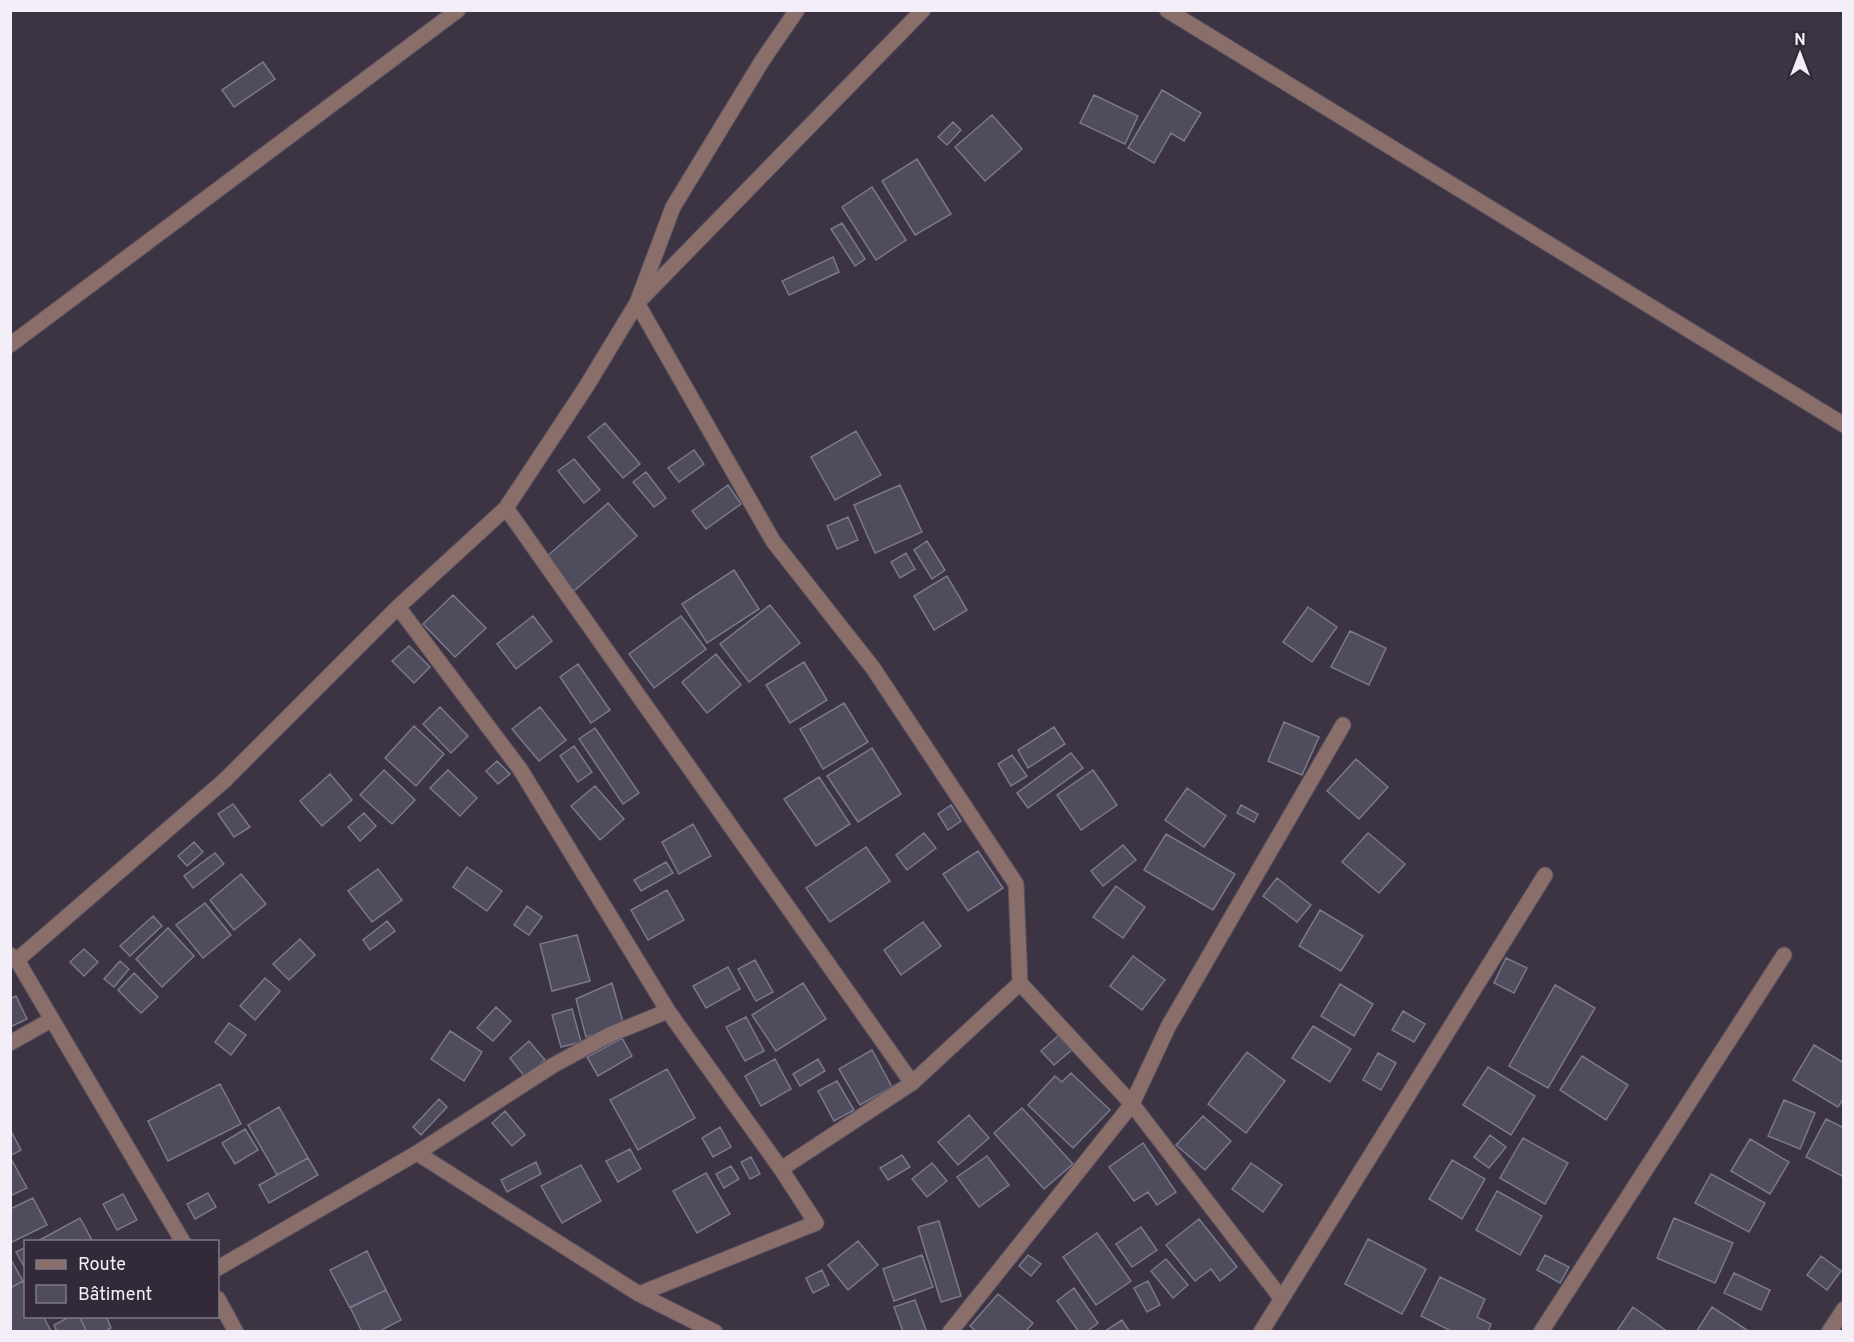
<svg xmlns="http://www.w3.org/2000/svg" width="1854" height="1342" viewBox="0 0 1854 1342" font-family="Overpass,sans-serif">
  <rect width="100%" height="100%" fill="#3c3343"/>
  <path fill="#4f4c5e" stroke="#7b788c" stroke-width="1.5" d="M 263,62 L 275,79 L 234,107 L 222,90 Z
    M 1162,90 L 1201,113 L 1184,141 L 1171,133 L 1154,163 L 1128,148 Z
    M 1094,95 L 1138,116 L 1125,144 L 1080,123 Z
    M 992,115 L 1022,149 L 985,181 L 955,147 Z
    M 953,122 L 961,130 L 947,145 L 938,137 Z
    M 917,159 L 951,214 L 915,235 L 882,181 Z
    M 872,187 L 906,240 L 876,260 L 842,207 Z
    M 842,223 L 865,259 L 855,266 L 831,229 Z
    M 833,257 L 839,272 L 789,295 L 782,281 Z
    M 605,423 L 640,464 L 623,478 L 588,437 Z
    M 856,431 L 881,475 L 835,500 L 811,457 Z
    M 694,450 L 704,464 L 679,482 L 668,468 Z
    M 574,459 L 600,490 L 584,503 L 558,471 Z
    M 646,472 L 666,498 L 654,507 L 633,482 Z
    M 728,485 L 741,504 L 706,529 L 692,511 Z
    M 900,485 L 922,532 L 875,553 L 854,505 Z
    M 608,503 L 637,536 L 574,591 L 545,558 Z
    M 848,517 L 858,540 L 837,549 L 827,526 Z
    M 927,541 L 945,570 L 932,579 L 914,550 Z
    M 906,553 L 915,569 L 900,578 L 891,562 Z
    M 734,570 L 759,609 L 707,643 L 682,604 Z
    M 947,576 L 967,610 L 934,630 L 914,596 Z
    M 453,595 L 486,628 L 455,657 L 423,624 Z
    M 770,605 L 800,643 L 749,682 L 720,644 Z
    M 1308,607 L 1337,627 L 1312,662 L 1283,642 Z
    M 533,616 L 552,641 L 516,669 L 497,644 Z
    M 681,616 L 706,649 L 654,688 L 629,654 Z
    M 1350,631 L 1386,648 L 1369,685 L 1331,667 Z
    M 409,646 L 430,667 L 414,683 L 392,661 Z
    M 716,654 L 741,685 L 707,713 L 682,682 Z
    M 804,662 L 827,700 L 790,723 L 766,685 Z
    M 578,664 L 610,710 L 591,723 L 560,677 Z
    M 844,703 L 868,742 L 823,769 L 800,729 Z
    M 440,707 L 468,736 L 451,753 L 423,724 Z
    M 540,707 L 566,740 L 539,761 L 512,729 Z
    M 1284,722 L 1319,737 L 1302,775 L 1268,761 Z
    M 414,726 L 444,754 L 416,786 L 385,758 Z
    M 1054,727 L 1065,744 L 1028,768 L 1018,750 Z
    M 595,728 L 639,793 L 623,804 L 579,739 Z
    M 574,746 L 592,772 L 578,782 L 560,756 Z
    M 872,748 L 901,794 L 858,822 L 827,776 Z
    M 1071,753 L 1083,768 L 1028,808 L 1017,793 Z
    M 1012,755 L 1027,776 L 1011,786 L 998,764 Z
    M 1356,759 L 1388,787 L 1359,819 L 1327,791 Z
    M 497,761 L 510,774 L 498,784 L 486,771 Z
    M 384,770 L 415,800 L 392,824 L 360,795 Z
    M 448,770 L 477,798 L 460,816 L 430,788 Z
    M 1093,770 L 1117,805 L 1081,830 L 1057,795 Z
    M 330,774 L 352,800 L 322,826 L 300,801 Z
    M 819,777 L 850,824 L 816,846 L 784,799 Z
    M 595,786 L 624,819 L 600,840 L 571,806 Z
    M 1187,788 L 1226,816 L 1204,847 L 1165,820 Z
    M 233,804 L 250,827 L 234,837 L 218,814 Z
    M 951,805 L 961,821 L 948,830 L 938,814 Z
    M 1241,805 L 1258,814 L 1254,822 L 1237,813 Z
    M 364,813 L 376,826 L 360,841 L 348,827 Z
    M 693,824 L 711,856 L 679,874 L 662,842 Z
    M 924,833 L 936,848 L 907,870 L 896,855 Z
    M 1368,833 L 1405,864 L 1379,893 L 1342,862 Z
    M 1166,834 L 1235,874 L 1213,910 L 1144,870 Z
    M 194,842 L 203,852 L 187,866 L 178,856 Z
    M 1123,845 L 1136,860 L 1103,886 L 1091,871 Z
    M 866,847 L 890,881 L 830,922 L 806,888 Z
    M 978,851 L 1003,888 L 968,911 L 943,874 Z
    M 215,853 L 224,864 L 193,888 L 184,876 Z
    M 666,862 L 673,873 L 641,891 L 634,880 Z
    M 467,867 L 502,891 L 487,911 L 453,887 Z
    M 378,869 L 402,900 L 372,922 L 348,891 Z
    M 241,874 L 266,904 L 234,930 L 210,900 Z
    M 1277,878 L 1311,905 L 1297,922 L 1263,896 Z
    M 1116,886 L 1145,907 L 1123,938 L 1093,917 Z
    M 667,890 L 684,920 L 648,940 L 631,910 Z
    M 205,903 L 231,935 L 203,958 L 176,925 Z
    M 527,906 L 542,917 L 529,935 L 514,925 Z
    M 1320,910 L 1363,936 L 1341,971 L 1299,946 Z
    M 153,916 L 162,926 L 130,956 L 120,946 Z
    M 387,921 L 395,931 L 370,950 L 363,940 Z
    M 923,922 L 941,946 L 901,975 L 884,950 Z
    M 168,928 L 194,956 L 162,987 L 136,959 Z
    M 577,935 L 590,981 L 552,991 L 540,944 Z
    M 300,939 L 315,955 L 289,980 L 273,964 Z
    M 84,949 L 98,962 L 84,976 L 70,962 Z
    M 1133,956 L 1165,980 L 1142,1010 L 1110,986 Z
    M 1506,958 L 1527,968 L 1514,993 L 1494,983 Z
    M 755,960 L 773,992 L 756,1001 L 738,969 Z
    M 120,961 L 129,969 L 114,987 L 104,979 Z
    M 728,967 L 740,989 L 706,1008 L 693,986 Z
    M 134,973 L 158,997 L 141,1013 L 118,990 Z
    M 265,978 L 280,991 L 255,1020 L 240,1006 Z
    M 612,983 L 624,1026 L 586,1037 L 576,999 Z
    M 803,983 L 826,1019 L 776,1051 L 752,1015 Z
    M 1340,984 L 1373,1004 L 1354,1036 L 1321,1016 Z
    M 1555,985 L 1595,1008 L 1548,1088 L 1509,1066 Z
    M 16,996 L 27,1019 L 10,1027 L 10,999 Z
    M 496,1007 L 511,1021 L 493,1041 L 477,1028 Z
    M 572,1009 L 581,1042 L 561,1047 L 552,1015 Z
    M 1403,1011 L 1425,1024 L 1414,1042 L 1392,1030 Z
    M 746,1017 L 764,1051 L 745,1061 L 726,1027 Z
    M 229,1023 L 246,1035 L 231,1055 L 215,1042 Z
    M 1313,1026 L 1351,1049 L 1330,1082 L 1292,1058 Z
    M 450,1031 L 482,1052 L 464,1081 L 431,1059 Z
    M 1060,1034 L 1073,1049 L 1054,1065 L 1041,1051 Z
    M 622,1038 L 632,1056 L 598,1076 L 587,1057 Z
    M 529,1041 L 545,1060 L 525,1077 L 510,1058 Z
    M 1814,1045 L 1844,1063 L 1844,1098 L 1838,1107 L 1793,1080 Z
    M 872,1050 L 892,1087 L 860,1105 L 839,1069 Z
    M 1247,1052 L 1285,1081 L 1246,1133 L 1208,1104 Z
    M 1378,1053 L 1396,1063 L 1381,1090 L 1363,1080 Z
    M 1582,1056 L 1628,1085 L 1606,1120 L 1560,1090 Z
    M 775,1059 L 791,1089 L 761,1106 L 745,1076 Z
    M 818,1059 L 825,1071 L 800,1086 L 793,1074 Z
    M 1488,1067 L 1535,1096 L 1511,1135 L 1463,1105 Z
    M 667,1069 L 695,1118 L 638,1150 L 610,1100 Z
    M 1071,1073 L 1110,1110 L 1073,1148 L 1028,1105 L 1055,1076 L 1062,1082 Z
    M 837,1081 L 854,1110 L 834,1121 L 818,1091 Z
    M 220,1084 L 241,1124 L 168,1161 L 148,1121 Z
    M 439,1099 L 447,1107 L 421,1135 L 413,1127 Z
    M 1784,1100 L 1815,1113 L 1800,1149 L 1768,1136 Z
    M 279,1107 L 308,1158 L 277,1175 L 248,1125 Z
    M 1022,1108 L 1073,1164 L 1044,1189 L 994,1133 Z
    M 505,1111 L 525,1135 L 512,1146 L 492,1123 Z
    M 969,1115 L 989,1138 L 958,1165 L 938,1142 Z
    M 1203,1116 L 1231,1141 L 1205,1170 L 1176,1145 Z
    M 1826,1119 L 1844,1128 L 1844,1177 L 1806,1157 Z
    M 720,1127 L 731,1147 L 713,1157 L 702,1138 Z
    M 10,1129 L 21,1150 L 10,1156 Z
    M 245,1129 L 258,1150 L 235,1164 L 222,1143 Z
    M 1490,1135 L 1506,1147 L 1489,1168 L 1474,1157 Z
    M 1523,1138 L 1568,1163 L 1545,1204 L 1500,1178 Z
    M 1750,1139 L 1789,1162 L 1770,1194 L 1731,1171 Z
    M 1143,1143 L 1176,1192 L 1157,1205 L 1148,1192 L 1134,1201 L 1109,1167 Z
    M 630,1149 L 641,1169 L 618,1182 L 606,1161 Z
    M 902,1155 L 910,1167 L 888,1180 L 880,1168 Z
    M 987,1156 L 1009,1185 L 979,1207 L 957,1177 Z
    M 10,1157 L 27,1188 L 10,1196 Z
    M 751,1157 L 760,1174 L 750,1179 L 741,1162 Z
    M 308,1158 L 318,1175 L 269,1203 L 259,1185 Z
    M 1452,1160 L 1485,1179 L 1462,1219 L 1429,1199 Z
    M 536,1162 L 541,1174 L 507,1192 L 501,1180 Z
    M 932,1163 L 947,1181 L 927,1197 L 912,1179 Z
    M 1251,1163 L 1282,1185 L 1263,1212 L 1232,1189 Z
    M 581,1165 L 601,1201 L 562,1223 L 541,1186 Z
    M 731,1166 L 739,1179 L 724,1188 L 716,1174 Z
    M 706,1173 L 730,1214 L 697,1233 L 673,1191 Z
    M 1711,1174 L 1765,1203 L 1749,1232 L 1695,1203 Z
    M 1497,1191 L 1542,1216 L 1520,1255 L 1476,1230 Z
    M 208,1193 L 216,1207 L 195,1219 L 187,1204 Z
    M 123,1194 L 137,1220 L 117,1230 L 103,1204 Z
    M 33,1198 L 47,1225 L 10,1243 L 10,1209 Z
    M 80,1218 L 93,1242 L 36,1242 Z
    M 1674,1218 L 1733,1243 L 1715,1283 L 1657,1258 Z
    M 1199,1219 L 1237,1267 L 1220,1281 L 1211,1269 L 1195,1281 L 1166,1245 Z
    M 939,1221 L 961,1296 L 941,1302 L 918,1227 Z
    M 1141,1227 L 1157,1250 L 1132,1267 L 1116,1244 Z
    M 1097,1233 L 1131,1281 L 1096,1305 L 1063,1257 Z
    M 1368,1239 L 1426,1269 L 1402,1314 L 1345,1284 Z
    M 858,1241 L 878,1265 L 848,1290 L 828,1265 Z
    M 26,1247 L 26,1270 L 16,1252 Z
    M 367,1251 L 386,1290 L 350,1308 L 330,1270 Z
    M 922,1255 L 933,1287 L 894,1301 L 883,1269 Z
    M 1028,1255 L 1041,1264 L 1031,1276 L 1019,1266 Z
    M 1545,1255 L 1569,1267 L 1560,1283 L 1537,1270 Z
    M 1821,1256 L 1841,1271 L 1827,1290 L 1807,1275 Z
    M 10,1258 L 23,1281 L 10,1288 Z
    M 1166,1259 L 1188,1285 L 1173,1298 L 1151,1271 Z
    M 822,1270 L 829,1285 L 813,1293 L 806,1278 Z
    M 1734,1273 L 1770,1290 L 1761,1310 L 1724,1293 Z
    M 1440,1277 L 1485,1299 L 1477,1317 L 1491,1324 L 1488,1332 L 1453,1332 L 1421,1316 Z
    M 23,1281 L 26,1286 L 26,1316 L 43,1316 L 51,1331 L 10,1332 L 10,1288 Z
    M 1148,1281 L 1160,1305 L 1147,1312 L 1134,1288 Z
    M 1074,1288 L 1098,1323 L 1086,1332 L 1079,1332 L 1057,1301 Z
    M 386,1290 L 401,1320 L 378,1332 L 362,1332 L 350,1307 Z
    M 998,1294 L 1033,1323 L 1025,1332 L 977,1332 L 970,1326 Z
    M 915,1300 L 926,1330 L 921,1332 L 903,1332 L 894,1307 Z
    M 1633,1307 L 1668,1332 L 1616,1332 Z
    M 1712,1307 L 1750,1332 L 1696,1332 Z
    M 71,1316 L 79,1316 L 87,1332 L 57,1332 L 54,1325 Z
    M 79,1316 L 106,1316 L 111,1328 L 104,1332 L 87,1332 Z
    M 1122,1320 L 1130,1332 L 1105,1331 Z"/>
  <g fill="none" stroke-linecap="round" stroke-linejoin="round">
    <defs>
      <path id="minor" d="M 923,10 L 637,303 L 773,541 L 873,668 L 1016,884 L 1020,983
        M 1167,10 L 1844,425
        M 10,345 L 458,10
        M 506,508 L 912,1083
        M 398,607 L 520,769 L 668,1011 L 781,1169 L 816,1223 L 639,1294
        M 10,955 L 17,960 L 183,1242
        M 17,960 L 225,780 L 398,607 L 506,508 L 586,387 L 637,303 L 673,207 L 762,61 L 797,10
        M 10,1043 L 51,1020
        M 417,1153 L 639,1294 L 715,1332
        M 781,1169 L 912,1083 L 1020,983 L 1132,1104 L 1281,1298
        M 218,1268 L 417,1153 L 552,1066 L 609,1035 L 668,1011
        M 218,1299 L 236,1332
        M 950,1332 L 1132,1104 L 1168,1027 L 1343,725
        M 1261,1332 L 1545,875
        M 1541,1332 L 1784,955
        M 1829,1332 L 1844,1309"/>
    </defs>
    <use href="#minor" stroke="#595160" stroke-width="17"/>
    <use href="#minor" stroke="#896e69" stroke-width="15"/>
  </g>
  <rect width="1854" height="1342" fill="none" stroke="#f4eef9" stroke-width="24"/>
  <rect x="24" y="1240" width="195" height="78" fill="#322939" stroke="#807886" stroke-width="1.5"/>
  <rect x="36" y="1260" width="30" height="9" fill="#896e69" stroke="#807886" stroke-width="1.5"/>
  <text x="78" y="1270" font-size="18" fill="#f4eef9">Route</text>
  <rect x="36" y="1285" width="30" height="18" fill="#4f4c5e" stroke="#807886" stroke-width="1.5"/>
  <text x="78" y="1300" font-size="18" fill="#f4eef9">Bâtiment</text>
  <g transform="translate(1800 54)" stroke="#322939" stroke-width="4.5" paint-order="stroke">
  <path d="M0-4.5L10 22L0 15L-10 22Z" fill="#f4eef9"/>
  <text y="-9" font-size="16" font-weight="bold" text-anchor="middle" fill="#f4eef9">N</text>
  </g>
</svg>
